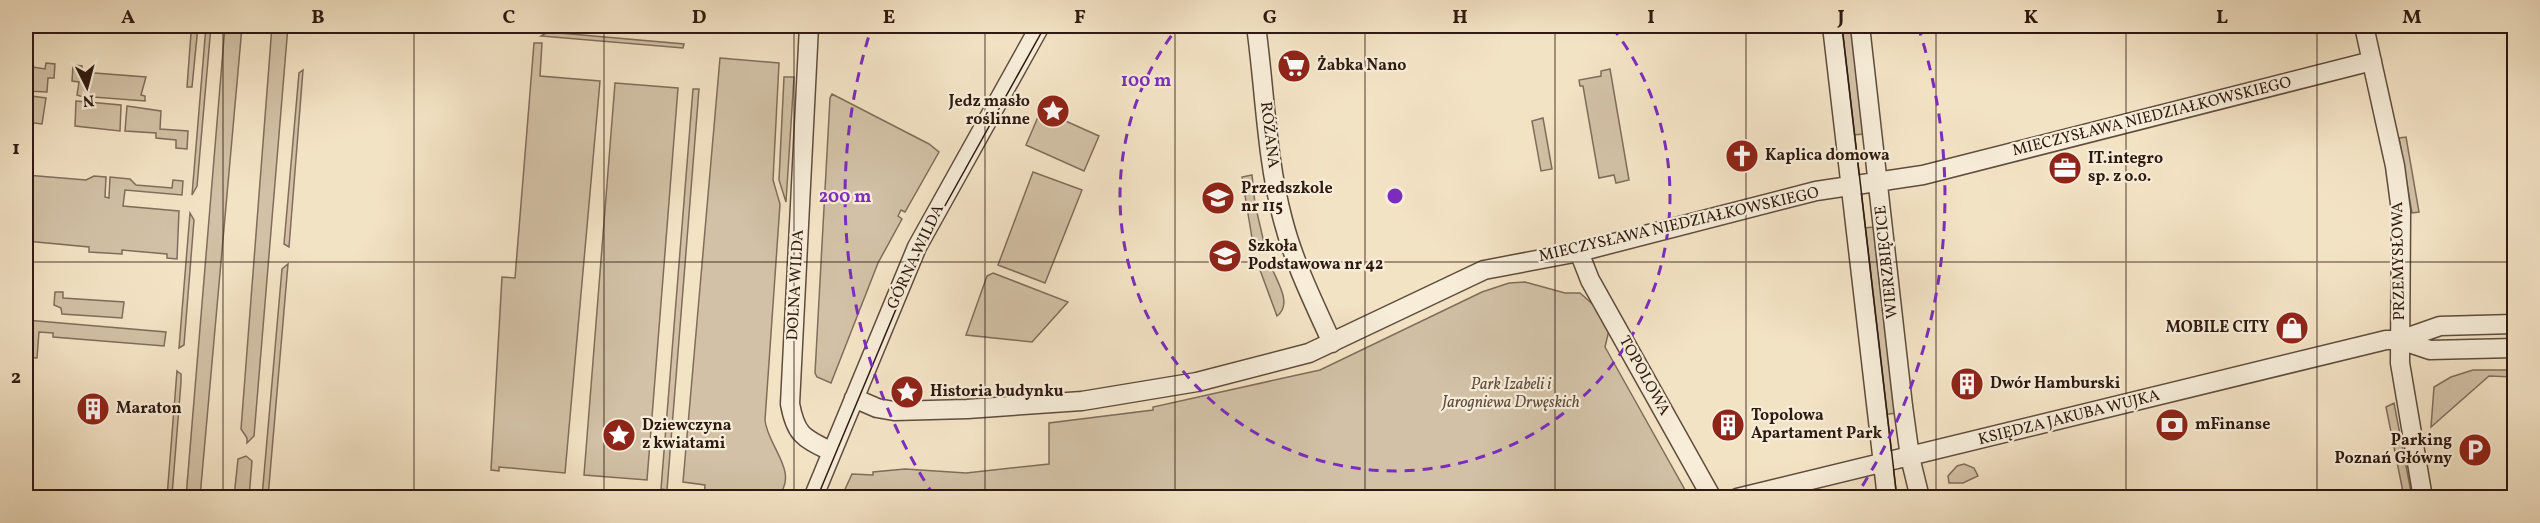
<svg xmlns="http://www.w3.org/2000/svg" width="2540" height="523" viewBox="0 0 2540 523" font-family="Vollkorn,serif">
  <rect width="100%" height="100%" fill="#f3e3c5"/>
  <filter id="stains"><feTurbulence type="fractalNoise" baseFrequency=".00333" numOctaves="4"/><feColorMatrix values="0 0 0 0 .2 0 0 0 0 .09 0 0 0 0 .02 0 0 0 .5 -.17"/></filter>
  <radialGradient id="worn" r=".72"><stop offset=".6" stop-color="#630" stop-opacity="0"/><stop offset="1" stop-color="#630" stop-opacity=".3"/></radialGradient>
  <path fill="#d2c1a6" stroke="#806d5b" stroke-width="1.5" d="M 164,26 L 198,26 L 192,87 L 187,87 L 191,33 L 185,32 L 186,27 Z
    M 206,26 L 211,26 L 197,186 L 192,195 Z
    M 225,26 L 242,26 L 241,38 L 200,497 L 186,497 Z
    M 272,26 L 288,26 L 254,436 L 247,443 L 247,438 L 241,429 Z
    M 1839,26 L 1853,26 L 1865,134 L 1852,135 Z
    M 548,32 L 684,44 L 683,48 L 541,36 Z
    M 534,43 L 542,43 L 540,76 L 600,81 L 565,473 L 499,467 L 499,471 L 491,470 L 502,277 L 515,278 Z
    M 720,58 L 779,63 L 773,180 L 780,204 L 765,420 C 767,446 801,473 777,497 L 704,497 L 705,485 L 683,482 Z
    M 46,63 L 55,64 L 54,78 L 48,78 L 47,92 L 26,91 L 26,66 L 45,69 Z
    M 73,65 L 82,66 L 82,72 L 146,77 L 141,95 L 145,96 L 145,101 L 80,96 L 77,95 L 79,82 L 72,81 Z
    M 1610,69 L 1629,180 L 1616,183 L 1614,175 L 1599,178 L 1583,86 L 1580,86 L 1579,80 L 1601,76 L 1601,71 Z
    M 303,70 L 289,247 L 284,244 L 299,73 Z
    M 784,77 L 794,77 L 786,202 L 779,180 Z
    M 615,83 L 678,88 L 647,480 L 584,475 Z
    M 693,89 L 699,89 L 667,490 L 661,489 Z
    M 832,94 L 929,144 L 939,152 L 905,212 L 901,210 L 898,216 L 902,219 L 878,263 L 831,383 L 817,377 L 815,373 L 830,98 Z
    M 31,96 L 46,98 L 42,124 L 26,122 L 26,97 Z
    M 76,101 L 121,105 L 120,131 L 75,126 Z
    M 127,106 L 161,111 L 160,129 L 188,131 L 187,149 L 176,148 L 176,140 L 156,138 L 156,133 L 125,131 Z
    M 1041,110 L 1099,136 L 1084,171 L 1026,145 Z
    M 1543,118 L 1552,169 L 1541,171 L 1532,121 Z
    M 2406,137 L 2419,212 L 2412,213 L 2399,138 Z
    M 1033,172 L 1082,190 L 1045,283 L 998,265 Z
    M 26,175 L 86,180 L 94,176 L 106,177 L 105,197 L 109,198 L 110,177 L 130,179 L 136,185 L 172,188 L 173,180 L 183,181 L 182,195 L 125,190 L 123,206 L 179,211 L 177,259 L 167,258 L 167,254 L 122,250 L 122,254 L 89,252 L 89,247 L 26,241 Z
    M 1252,175 L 1255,204 L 1265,247 L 1254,250 L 1242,177 Z
    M 190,213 L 194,220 L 184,345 L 179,348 Z
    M 1875,227 L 1896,413 L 1883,415 L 1862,228 Z
    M 288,264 L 268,497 L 262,497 L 282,269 Z
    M 1271,266 C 1277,282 1293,304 1277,316 L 1260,270 Z
    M 993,273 L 1068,302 L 1032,342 L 966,335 L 987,276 Z
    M 1525,282 L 1565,293 L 1580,293 L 1598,309 L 1609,330 L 1605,347 L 1689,497 L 841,498 L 852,474 L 873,475 L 873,472 L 905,469 L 966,473 L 1049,464 L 1049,423 L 1153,410 L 1153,407 L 1320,370 L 1482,292 L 1509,283 Z
    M 55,292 L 63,292 L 63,298 L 124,302 L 122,318 L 62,314 L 61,308 L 54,305 Z
    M 26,320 L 166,332 L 164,346 L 53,337 L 53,333 L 39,332 L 37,358 L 26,357 Z
    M 2473,370 L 2514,370 L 2514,377 L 2489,376 L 2431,427 L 2434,387 L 2451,377 Z
    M 177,371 L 181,374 L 181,382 L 172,495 L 171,497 L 167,497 Z
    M 2394,403 L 2412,497 L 2404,497 L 2386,407 Z
    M 246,456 L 252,461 L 249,497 L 234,497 L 238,459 Z
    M 1964,464 L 1974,468 L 1978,476 L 1963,483 L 1949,483 L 1948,476 L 1957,466 Z"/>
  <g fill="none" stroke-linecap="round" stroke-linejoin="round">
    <defs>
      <path id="minor" d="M 809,26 L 790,404 C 796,436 804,438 832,452
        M 1256,26 C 1265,90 1266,157 1283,220 C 1294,263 1314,303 1332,343
        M 1832,26 L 1887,498
        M 1860,26 L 1903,406 L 1910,457 L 1920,498
        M 2364,26 L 2395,166 L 2401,211 L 2400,363 L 2423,498
        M 1579,252 L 1590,280 L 1712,498
        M 2400,340 L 2430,350 L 2514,348
        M 854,398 L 877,408 L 894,411 L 967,409 L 1082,401 L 1197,382 L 1309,353 L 1484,270 L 1579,252 L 1816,191 L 1923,175 L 2372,61
        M 813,498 L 917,247 L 1040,26
        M 1737,498 L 2386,340 L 2400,340 L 2440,326 L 2514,324"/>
    </defs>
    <use href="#minor" stroke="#5f4c3d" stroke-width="21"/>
    <use href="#minor" stroke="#f7edd9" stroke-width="18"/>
    <path stroke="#2e1910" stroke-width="1.5" d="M 1842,26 L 1897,498
      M 817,498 L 922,247 L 1045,26"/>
  </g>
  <path fill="none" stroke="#2e1910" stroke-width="1.5" stroke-opacity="0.55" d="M 223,26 L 223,498M 414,26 L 414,498M 604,26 L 604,498M 794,26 L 794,498M 985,26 L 985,498M 1175,26 L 1175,498M 1365,26 L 1365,498M 1555,26 L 1555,498M 1746,26 L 1746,498M 1936,26 L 1936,498M 2126,26 L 2126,498M 2317,26 L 2317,498M 26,262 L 2514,262"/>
  <g fill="none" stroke="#7b2cbf" stroke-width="3" stroke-dasharray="10 8">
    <path d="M1612 27A275 275 0 1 1 1178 27"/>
    <path d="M934 496A550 550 0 0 1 872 26M1918 26A550 550 0 0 1 1856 496"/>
  </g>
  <defs>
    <symbol id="supermarket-disc" viewBox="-11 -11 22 22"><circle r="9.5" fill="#8f2418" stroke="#f7edd9"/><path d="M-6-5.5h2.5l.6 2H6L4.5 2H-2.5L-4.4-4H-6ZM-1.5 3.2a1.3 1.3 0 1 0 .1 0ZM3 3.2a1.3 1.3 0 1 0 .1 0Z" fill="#fff"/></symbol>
    <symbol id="sight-disc" viewBox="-11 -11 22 22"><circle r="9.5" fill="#8f2418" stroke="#f7edd9"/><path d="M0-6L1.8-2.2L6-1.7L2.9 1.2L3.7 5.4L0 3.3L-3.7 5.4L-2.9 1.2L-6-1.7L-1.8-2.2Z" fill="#fff"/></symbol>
    <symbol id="church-disc" viewBox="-11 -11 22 22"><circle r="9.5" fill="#8f2418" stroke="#f7edd9"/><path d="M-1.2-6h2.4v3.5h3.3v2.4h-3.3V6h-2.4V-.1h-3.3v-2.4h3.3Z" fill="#fff"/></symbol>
    <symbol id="office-disc" viewBox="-11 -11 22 22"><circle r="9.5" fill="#8f2418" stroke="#f7edd9"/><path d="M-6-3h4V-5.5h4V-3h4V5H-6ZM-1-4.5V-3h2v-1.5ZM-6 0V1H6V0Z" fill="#fff"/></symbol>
    <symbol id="school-disc" viewBox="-11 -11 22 22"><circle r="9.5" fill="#8f2418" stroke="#f7edd9"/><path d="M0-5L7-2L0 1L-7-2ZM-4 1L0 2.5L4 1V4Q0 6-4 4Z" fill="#fff"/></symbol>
    <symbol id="shop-disc" viewBox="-11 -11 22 22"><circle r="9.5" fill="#8f2418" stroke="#f7edd9"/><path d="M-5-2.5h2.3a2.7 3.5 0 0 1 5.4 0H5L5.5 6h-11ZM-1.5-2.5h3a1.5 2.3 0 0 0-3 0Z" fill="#fff"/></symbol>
    <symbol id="building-disc" viewBox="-11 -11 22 22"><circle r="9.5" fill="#8f2418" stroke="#f7edd9"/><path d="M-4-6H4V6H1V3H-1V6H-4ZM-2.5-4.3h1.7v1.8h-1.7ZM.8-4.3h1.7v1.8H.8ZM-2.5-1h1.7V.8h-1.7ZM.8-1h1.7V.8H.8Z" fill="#fff"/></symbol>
    <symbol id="bank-disc" viewBox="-11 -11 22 22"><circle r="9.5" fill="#8f2418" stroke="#f7edd9"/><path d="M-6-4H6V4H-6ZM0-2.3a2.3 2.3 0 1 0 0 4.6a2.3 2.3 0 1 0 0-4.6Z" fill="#fff"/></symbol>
    <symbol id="parking-disc" viewBox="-11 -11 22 22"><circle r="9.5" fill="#8f2418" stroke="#f7edd9"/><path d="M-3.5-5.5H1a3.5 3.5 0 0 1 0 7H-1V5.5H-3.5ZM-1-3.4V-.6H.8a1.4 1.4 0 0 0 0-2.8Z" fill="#fff"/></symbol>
  </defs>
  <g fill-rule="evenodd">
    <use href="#supermarket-disc" x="1275" y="47" width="38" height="38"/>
    <use href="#sight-disc" x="1034" y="92" width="38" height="38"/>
    <use href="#church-disc" x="1723" y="137" width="38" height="38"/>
    <use href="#office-disc" x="2046" y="149" width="38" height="38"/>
    <use href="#school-disc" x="1199" y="179" width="38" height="38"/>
    <use href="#school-disc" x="1206" y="237" width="38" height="38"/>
    <use href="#shop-disc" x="2273" y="309" width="38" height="38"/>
    <use href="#building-disc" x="1948" y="365" width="38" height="38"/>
    <use href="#sight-disc" x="888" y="373" width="38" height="38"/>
    <use href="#building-disc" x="74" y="390" width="38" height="38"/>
    <use href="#building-disc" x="1709" y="406" width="38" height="38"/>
    <use href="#bank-disc" x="2153" y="406" width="38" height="38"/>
    <use href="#sight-disc" x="600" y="416" width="38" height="38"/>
    <use href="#parking-disc" x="2456" y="431" width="38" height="38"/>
  </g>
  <g text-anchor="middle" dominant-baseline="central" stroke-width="4.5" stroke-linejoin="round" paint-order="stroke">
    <g font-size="16" font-weight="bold" fill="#2e1910" stroke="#f7edd9" text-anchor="start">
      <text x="1317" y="66">Żabka Nano</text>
      <text x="1030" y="102" text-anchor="end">Jedz masło<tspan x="1030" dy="18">roślinne</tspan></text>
      <text x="1765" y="156">Kaplica domowa</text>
      <text x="2088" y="159">IT.integro<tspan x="2088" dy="18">sp. z o.o.</tspan></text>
      <text x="1241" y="189">Przedszkole<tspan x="1241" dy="18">nr 115</tspan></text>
      <text x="1248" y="247">Szkoła<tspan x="1248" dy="18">Podstawowa nr 42</tspan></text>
      <text x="2269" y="328" text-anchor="end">MOBILE CITY</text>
      <text x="1990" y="384">Dwór Hamburski</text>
      <text x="930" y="392">Historia budynku</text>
      <text x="116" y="409">Maraton</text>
      <text x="1751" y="416">Topolowa<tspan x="1751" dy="18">Apartament Park</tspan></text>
      <text x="2195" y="425">mFinanse</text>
      <text x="642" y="426">Dziewczyna<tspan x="642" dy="18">z kwiatami</tspan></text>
      <text x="2452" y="441" text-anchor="end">Parking<tspan x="2452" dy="18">Poznań Główny</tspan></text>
    </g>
    <g font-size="16" fill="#2e1910" stroke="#f7edd9">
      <text transform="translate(2152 117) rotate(-14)">MIECZYSŁAWA NIEDZIAŁKOWSKIEGO</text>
      <text transform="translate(1269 135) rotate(83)">RÓŻANA</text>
      <text transform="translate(1679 225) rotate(-13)">MIECZYSŁAWA NIEDZIAŁKOWSKIEGO</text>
      <text transform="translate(916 257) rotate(-65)">GÓRNA WILDA</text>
      <text transform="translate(2399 261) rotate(-91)">PRZEMYSŁOWA</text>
      <text transform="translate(1887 262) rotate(-96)">WIERZBIĘCICE</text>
      <text transform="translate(796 285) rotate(-87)">DOLNA WILDA</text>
      <text transform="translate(1644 376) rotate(61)">TOPOLOWA</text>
      <text transform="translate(2069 418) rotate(-14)">KSIĘDZA JAKUBA WUJKA</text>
    </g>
    <g font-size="16" font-style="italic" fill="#5f4b3d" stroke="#f7edd9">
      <text x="1511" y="385">Park Izabeli i<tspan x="1511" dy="18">Jarogniewa Drwęskich</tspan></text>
    </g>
  </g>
  <circle cx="1395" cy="196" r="9" fill="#7b2cbf" stroke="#f7edd9" stroke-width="3"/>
  <g font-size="18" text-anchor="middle" font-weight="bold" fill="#7b2cbf" stroke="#f7edd9" stroke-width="4.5" stroke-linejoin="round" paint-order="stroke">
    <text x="1146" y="86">100 m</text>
    <text x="845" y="202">200 m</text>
  </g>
  <rect width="2540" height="523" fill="none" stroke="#f3e3c5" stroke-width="66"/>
  <g transform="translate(87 87) rotate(174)" stroke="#f7edd9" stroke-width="4.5" paint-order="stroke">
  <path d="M0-4.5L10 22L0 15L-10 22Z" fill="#2e1910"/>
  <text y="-9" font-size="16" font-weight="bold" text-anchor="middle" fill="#2e1910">N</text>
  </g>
  <rect x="33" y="33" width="2474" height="457" fill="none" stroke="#2e1910" stroke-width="2"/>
  <g font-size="20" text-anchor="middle" font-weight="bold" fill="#2e1910">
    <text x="128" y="23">A</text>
    <text x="318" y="23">B</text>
    <text x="509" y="23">C</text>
    <text x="699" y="23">D</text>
    <text x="889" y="23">E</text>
    <text x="1080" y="23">F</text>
    <text x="1270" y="23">G</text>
    <text x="1460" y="23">H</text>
    <text x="1651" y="23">I</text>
    <text x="1841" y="23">J</text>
    <text x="2031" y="23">K</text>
    <text x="2222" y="23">L</text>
    <text x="2412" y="23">M</text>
    <text x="16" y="154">1</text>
    <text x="16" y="383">2</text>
  </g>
  <rect width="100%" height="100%" filter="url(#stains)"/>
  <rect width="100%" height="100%" fill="url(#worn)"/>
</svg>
